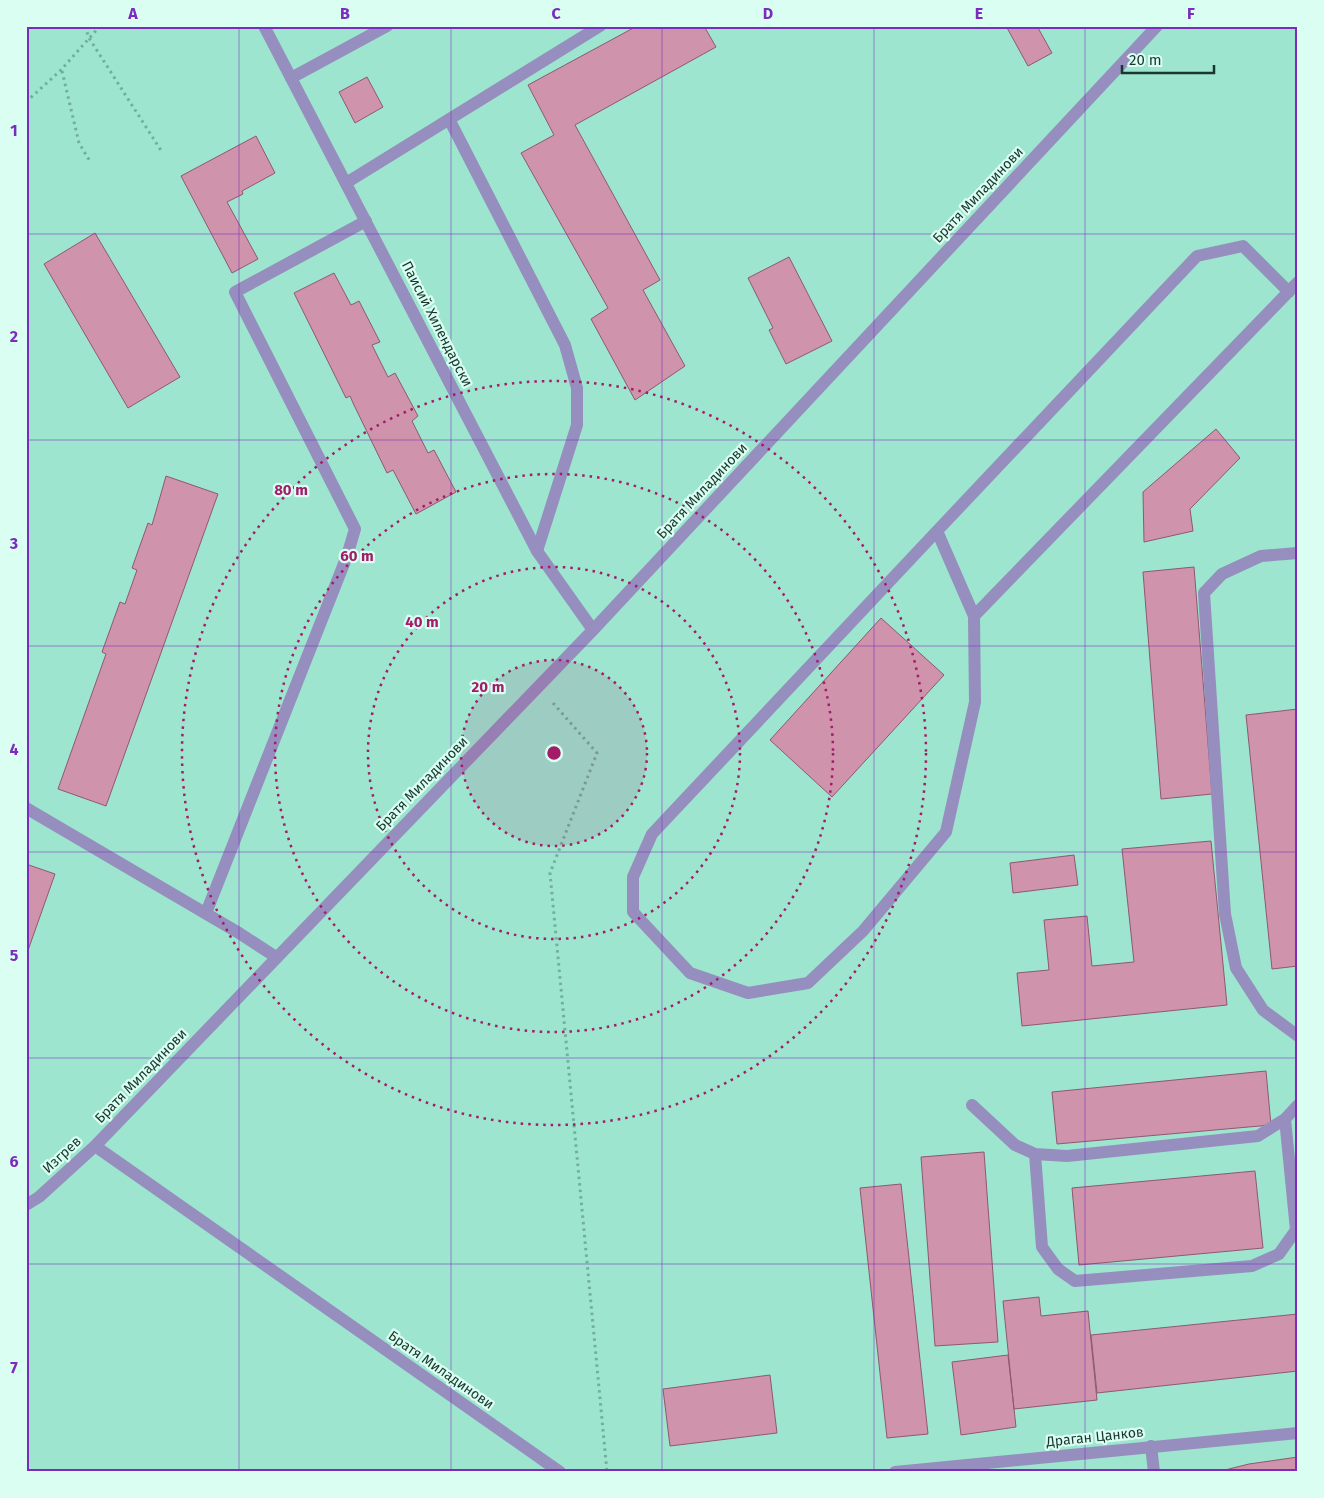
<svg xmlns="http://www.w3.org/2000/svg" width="1324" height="1498" viewBox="0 0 1324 1498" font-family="'Fira Sans',sans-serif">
  <rect width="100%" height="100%" fill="#9de5ce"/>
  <path fill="#cf93ac" stroke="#8f5870" d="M 637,26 L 704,26 L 716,47 L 575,125 L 660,280 L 643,290 L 685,366 L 635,400 L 591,319 L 608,308 L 521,153 L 554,135 L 528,85 Z
    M 1006,26 L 1037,26 L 1052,53 L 1028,66 Z
    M 367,77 L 383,107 L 355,123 L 339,92 Z
    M 256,136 L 275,173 L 242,191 L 243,194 L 227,202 L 258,259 L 232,273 L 181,176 Z
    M 95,233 L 180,377 L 128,408 L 44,264 Z
    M 789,257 L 832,341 L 786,364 L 769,330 L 773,328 L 748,278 Z
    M 334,273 L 351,305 L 359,301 L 380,342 L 372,345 L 388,377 L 395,373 L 418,416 L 412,421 L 428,453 L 434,450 L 456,492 L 416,514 L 393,470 L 387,473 L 353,403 L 350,396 L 346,398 L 294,293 Z
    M 1216,429 L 1240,458 L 1190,509 L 1193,531 L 1144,542 L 1143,492 Z
    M 166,476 L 218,494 L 106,806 L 58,789 L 106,654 L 102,652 L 120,602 L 125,604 L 137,570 L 132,568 L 148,523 L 152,525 Z
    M 1194,567 L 1212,794 L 1161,799 L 1143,572 Z
    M 881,618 L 944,675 L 832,797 L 770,740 Z
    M 1298,709 L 1298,966 L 1272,969 L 1246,715 Z
    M 1211,841 L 1227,1005 L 1022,1026 L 1017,973 L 1049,970 L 1044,920 L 1087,916 L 1092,966 L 1134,962 L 1122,849 Z
    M 1074,855 L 1078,885 L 1013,893 L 1010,863 Z
    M 26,864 L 55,874 L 26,956 Z
    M 1266,1071 L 1271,1125 L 1057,1144 L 1052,1092 Z
    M 984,1152 L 998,1342 L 935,1346 L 921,1157 Z
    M 1255,1171 L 1263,1248 L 1079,1265 L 1072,1188 Z
    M 901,1184 L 928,1434 L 887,1438 L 860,1188 Z
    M 1039,1297 L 1041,1316 L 1088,1311 L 1097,1400 L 1014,1409 L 1003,1301 Z
    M 1298,1314 L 1298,1371 L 1097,1393 L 1091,1335 Z
    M 1008,1355 L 1016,1427 L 961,1435 L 952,1362 Z
    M 770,1375 L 777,1433 L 670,1446 L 663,1389 Z
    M 1298,1457 L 1298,1472 L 1217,1472 L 1249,1464 Z"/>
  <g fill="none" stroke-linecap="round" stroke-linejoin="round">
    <path stroke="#73ae9b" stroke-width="3" stroke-dasharray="2.5 4" stroke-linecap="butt" d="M 85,26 L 89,38 L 162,152
      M 62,71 L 79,143 L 91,163
      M 26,102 L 61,70 L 100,26
      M 553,703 L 597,753 L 550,873 L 607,1472"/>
    <path stroke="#968ebe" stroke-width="12" d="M 291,78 L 387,26
      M 449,119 L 565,345 L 577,388 L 577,425 L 537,551
      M 346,183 L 600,26
      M 937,531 L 652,834 L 633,877 L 633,912 L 690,973 L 748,993 L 808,983 L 863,931 L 946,832 L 975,702 L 974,616 L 1298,282
      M 1298,553 L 1261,556 L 1222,574 L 1204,593 L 1225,914 L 1236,968 L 1263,1010 L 1298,1036
      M 974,616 L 937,531 L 1197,256 L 1243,246 L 1289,292
      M 206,913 L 347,556 L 355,529 L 235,292 L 366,221
      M 972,1105 L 1015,1145 L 1035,1154 L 1067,1156 L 1258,1136 L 1285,1119 L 1298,1105
      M 1035,1154 L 1042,1247 L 1058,1269 L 1075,1281 L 1252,1266 L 1279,1254 L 1296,1230 L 1285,1119
      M 1151,1446 L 1154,1472"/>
    <path stroke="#968ebe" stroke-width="12" d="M 264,26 L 537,551 L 593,630
      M 26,808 L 239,933 L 276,957
      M 95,1146 L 560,1472
      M 26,1205 L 39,1197 L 95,1146 L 593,630 L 1157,26
      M 895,1472 L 1298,1433"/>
  </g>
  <path fill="none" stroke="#7b2cbf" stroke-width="1" stroke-opacity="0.55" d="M 239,26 L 239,1472M 451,26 L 451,1472M 662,26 L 662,1472M 874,26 L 874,1472M 1085,26 L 1085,1472M 26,234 L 1298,234M 26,440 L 1298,440M 26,646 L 1298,646M 26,852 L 1298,852M 26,1058 L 1298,1058M 26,1264 L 1298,1264"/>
  <circle cx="554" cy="753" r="93" fill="#a31c68" fill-opacity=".12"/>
  <g fill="none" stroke="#a31c68" stroke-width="2.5" stroke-dasharray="2.5 5">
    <circle cx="554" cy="753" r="93"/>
    <circle cx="554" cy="753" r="186"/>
    <circle cx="554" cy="753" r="279"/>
    <circle cx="554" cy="753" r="372"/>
  </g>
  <g text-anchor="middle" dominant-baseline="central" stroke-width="4.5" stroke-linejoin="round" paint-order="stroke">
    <g font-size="14" fill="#19372e" stroke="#dbfef2">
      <text transform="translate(978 195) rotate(-47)">Братя Миладинови</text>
      <text transform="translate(437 324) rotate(63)">Паисий Хилендарски</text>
      <text transform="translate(702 491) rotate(-47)">Братя Миладинови</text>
      <text transform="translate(422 784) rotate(-46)">Братя Миладинови</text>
      <text transform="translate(141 1076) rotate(-46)">Братя Миладинови</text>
      <text transform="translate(62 1155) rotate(-43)">Изгрев</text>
      <text transform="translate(441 1370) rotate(35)">Братя Миладинови</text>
      <text transform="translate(1095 1437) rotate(-6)">Драган Цанков</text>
    </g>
  </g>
  <circle cx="554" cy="753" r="8" fill="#a31c68" stroke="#dbfef2" stroke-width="2.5"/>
  <g font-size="15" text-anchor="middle" font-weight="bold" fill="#a31c68" stroke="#dbfef2" stroke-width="4.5" stroke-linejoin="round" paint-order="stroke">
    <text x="291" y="495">80 m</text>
    <text x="357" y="561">60 m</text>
    <text x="422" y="627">40 m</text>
    <text x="488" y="692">20 m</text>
  </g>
  <rect width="1324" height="1498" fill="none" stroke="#dbfef2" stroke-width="55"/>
  <path d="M1122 65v8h92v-8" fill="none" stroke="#19372e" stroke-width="2.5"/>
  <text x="1129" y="65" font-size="15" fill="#19372e" stroke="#dbfef2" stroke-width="4" paint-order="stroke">20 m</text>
  <rect x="28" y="28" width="1268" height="1442" fill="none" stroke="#7b2cbf" stroke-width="2"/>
  <g font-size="16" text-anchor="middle" font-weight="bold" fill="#7b2cbf">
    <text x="133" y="19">A</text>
    <text x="345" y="19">B</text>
    <text x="556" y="19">C</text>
    <text x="768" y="19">D</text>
    <text x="979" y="19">E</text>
    <text x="1191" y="19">F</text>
    <text x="14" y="136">1</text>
    <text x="14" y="342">2</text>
    <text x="14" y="549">3</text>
    <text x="14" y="755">4</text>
    <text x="14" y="961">5</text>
    <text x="14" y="1167">6</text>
    <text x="14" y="1373">7</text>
  </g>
</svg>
